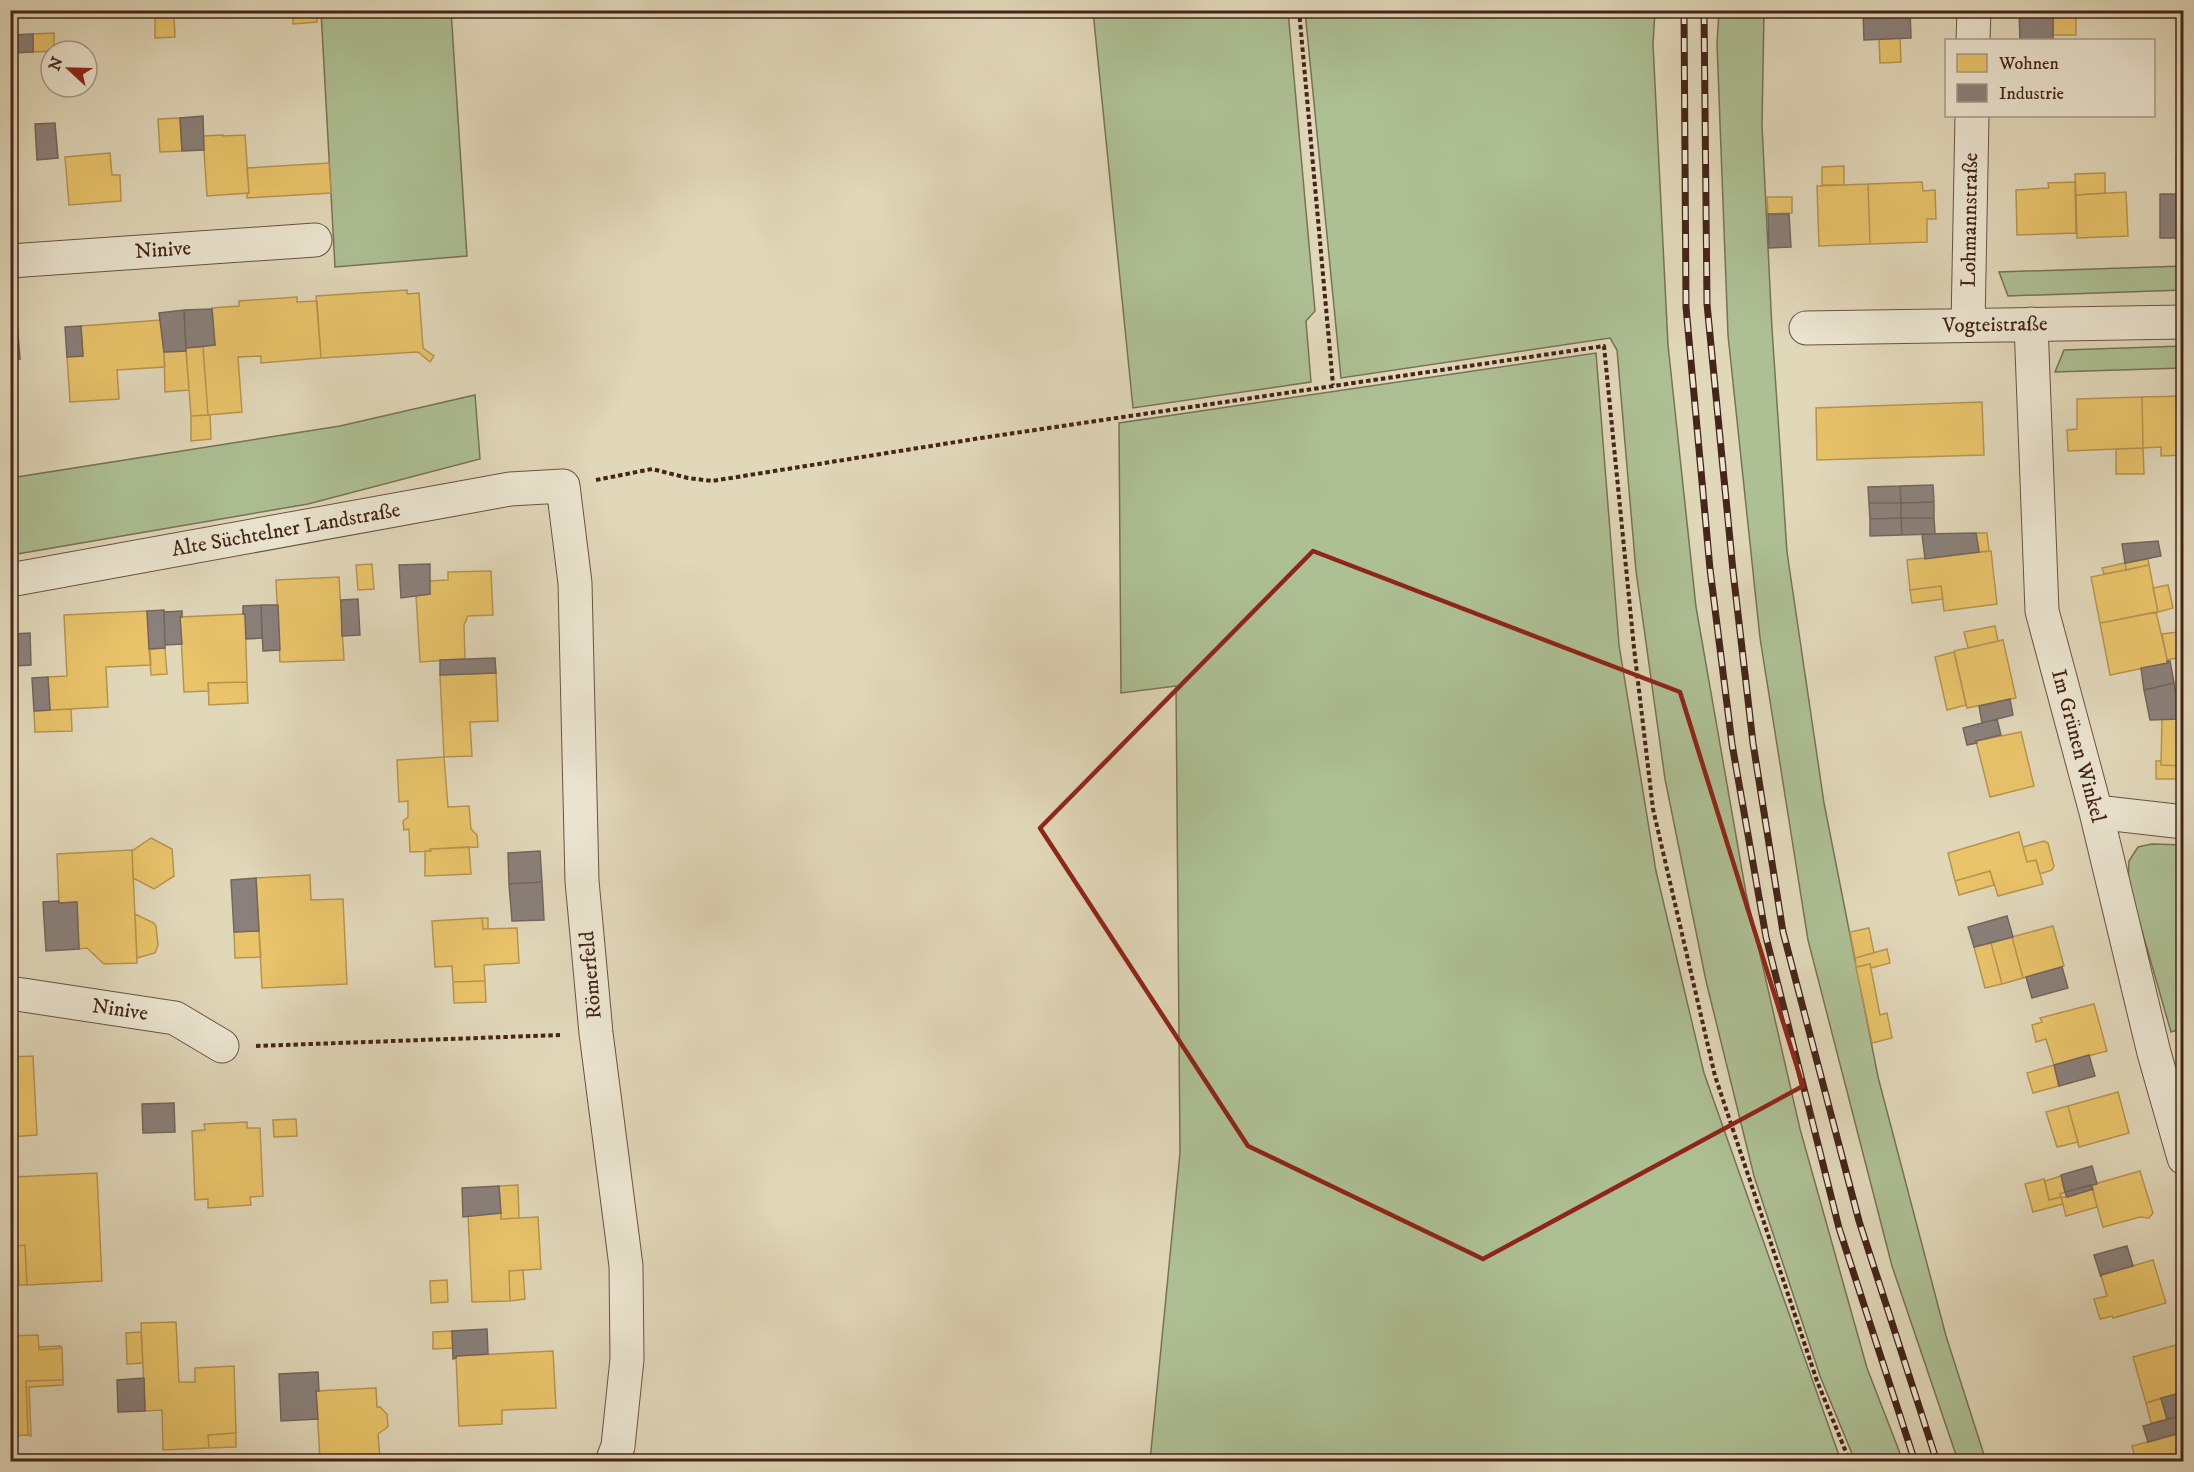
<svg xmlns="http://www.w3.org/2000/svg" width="2194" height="1472" viewBox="0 0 2194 1472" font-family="'IM FELL DW Pica',serif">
  <rect width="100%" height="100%" fill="#e1d8ba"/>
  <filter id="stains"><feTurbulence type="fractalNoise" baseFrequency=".00333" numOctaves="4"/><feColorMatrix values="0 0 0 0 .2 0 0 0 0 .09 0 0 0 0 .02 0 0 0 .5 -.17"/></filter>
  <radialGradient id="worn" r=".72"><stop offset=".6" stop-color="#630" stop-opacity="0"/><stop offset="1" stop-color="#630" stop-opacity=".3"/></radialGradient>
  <path fill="#adc094" stroke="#797256" stroke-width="1.5" d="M 321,11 L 451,11 L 467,256 L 335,267 Z
    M 1093,11 L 1288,11 L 1315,311 L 1306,321 L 1311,382 L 1133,408 Z
    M 1305,11 L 1655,11 L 1653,44 L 1668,345 L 1696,607 L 1746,893 L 1800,1129 L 1867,1368 L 1903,1461 L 1855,1461 L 1820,1376 L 1754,1176 L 1706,981 L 1665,779 L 1636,571 L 1617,350 L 1610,338 L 1341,378 Z
    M 1719,11 L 1764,11 L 1762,125 L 1772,329 L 1787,552 L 1824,803 L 1878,1077 L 1946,1336 L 1986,1461 L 1958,1461 L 1892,1266 L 1808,940 L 1760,638 L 1728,335 L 1717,43 Z
    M 2183,266 L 2183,290 L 2008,296 L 1999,272 Z
    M 2183,346 L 2183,368 L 2055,372 L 2064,350 Z
    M 1596,353 L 1619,645 L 1656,871 L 1704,1073 L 1841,1461 L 1150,1461 L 1180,1153 L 1176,686 L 1121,693 L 1119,423 Z
    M 475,395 L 480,459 L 308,504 L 11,555 L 11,478 L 340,426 Z
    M 2152,844 L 2183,845 L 2183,1028 L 2171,1032 L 2128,882 L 2129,861 L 2138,847 Z"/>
  <path fill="#e9c46a" stroke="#b89451" stroke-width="1.5" d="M 293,10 L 316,10 L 317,22 L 293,24 Z
    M 2053,10 L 2076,10 L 2076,35 L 2053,35 Z
    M 155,17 L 174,17 L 175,37 L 155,38 Z
    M 54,33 L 54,51 L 33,52 L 33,34 Z
    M 1900,38 L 1901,62 L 1880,63 L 1879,39 Z
    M 180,118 L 182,151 L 160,152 L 158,119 Z
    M 223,135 L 223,136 L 245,135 L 249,193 L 207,196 L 203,136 Z
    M 110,153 L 112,175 L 120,175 L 121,201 L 69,205 L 65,157 Z
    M 2176,156 L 2184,156 L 2184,238 L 2177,238 Z
    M 329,163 L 331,193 L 247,198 L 247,193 L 249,193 L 247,168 Z
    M 1844,166 L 1844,185 L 1822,185 L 1822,167 Z
    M 2105,173 L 2105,193 L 2076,195 L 2075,174 Z
    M 1922,182 L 1923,191 L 1935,190 L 1936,219 L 1927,219 L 1927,242 L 1870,244 L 1868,184 Z
    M 2075,182 L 2076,233 L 2017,235 L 2016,190 L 2049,188 L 2048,183 Z
    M 1868,184 L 1870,244 L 1819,246 L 1817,186 Z
    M 2126,192 L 2128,236 L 2077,238 L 2076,195 Z
    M 1767,197 L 1792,197 L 1792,213 L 1768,214 Z
    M 407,290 L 407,294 L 419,293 L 423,348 L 434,356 L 430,362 L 418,352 L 321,358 L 316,296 Z
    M 297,297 L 297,302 L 317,301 L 321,358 L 261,363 L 261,356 L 238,357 L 242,412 L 208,415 L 203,346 L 215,345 L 212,308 L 239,306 L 239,301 Z
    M 161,320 L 165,367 L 117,370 L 119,399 L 70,402 L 67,357 L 83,356 L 81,326 Z
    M 203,347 L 208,415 L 191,416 L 186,348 Z
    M 186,351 L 189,390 L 165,392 L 164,352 Z
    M 2184,396 L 2184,455 L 2161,456 L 2161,447 L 2143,448 L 2142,397 Z
    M 2142,397 L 2143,448 L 2068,451 L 2067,430 L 2077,429 L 2077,399 Z
    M 1982,402 L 1984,455 L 1817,460 L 1816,408 Z
    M 210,415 L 211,439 L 191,441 L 191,416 Z
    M 2143,448 L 2144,474 L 2116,474 L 2116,449 Z
    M 1976,533 L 1987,533 L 1989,551 L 1979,552 Z
    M 1991,551 L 1997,604 L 1944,611 L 1941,586 L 1910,590 L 1907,560 Z
    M 2148,559 L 2149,565 L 2126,570 L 2125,563 Z
    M 2125,563 L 2126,570 L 2104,574 L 2102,568 Z
    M 372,564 L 374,589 L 358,590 L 356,565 Z
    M 2149,565 L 2158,612 L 2100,623 L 2091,577 Z
    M 491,571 L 493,615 L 468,616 L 464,625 L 465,659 L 420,662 L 416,595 L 430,594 L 429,581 L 448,580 L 448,572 Z
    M 339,577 L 344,660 L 280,662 L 276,580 Z
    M 2168,585 L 2173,608 L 2158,612 L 2153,588 Z
    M 1941,586 L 1943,599 L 1912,603 L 1910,590 Z
    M 147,611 L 151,665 L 106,667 L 108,707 L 50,710 L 48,677 L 67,676 L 64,615 Z
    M 2156,612 L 2168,663 L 2110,675 L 2100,623 Z
    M 245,614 L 247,682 L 208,683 L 209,691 L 184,692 L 180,617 Z
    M 1995,626 L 1998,641 L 1968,648 L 1964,632 Z
    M 2178,632 L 2183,657 L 2167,660 L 2162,634 Z
    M 10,634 L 14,634 L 16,687 L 10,687 Z
    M 2003,640 L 2016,698 L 1967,708 L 1954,651 Z
    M 165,648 L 167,674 L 151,675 L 149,649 Z
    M 1954,652 L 1966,705 L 1947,710 L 1935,657 Z
    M 496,673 L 498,721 L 470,722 L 472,756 L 444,757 L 440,675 Z
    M 247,682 L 248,703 L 209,705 L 208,683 Z
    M 10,687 L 16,687 L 17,694 L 10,695 Z
    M 71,709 L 72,731 L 35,732 L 34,711 Z
    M 2162,718 L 2184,719 L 2184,766 L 2161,765 Z
    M 2021,732 L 2034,786 L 1990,797 L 1976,741 Z
    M 444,757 L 448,807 L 469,806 L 471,829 L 477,835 L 478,847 L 430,849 L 431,851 L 410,852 L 409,829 L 404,830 L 403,821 L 408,817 L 408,801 L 399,802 L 397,760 Z
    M 2156,761 L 2161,761 L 2161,765 L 2184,766 L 2184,779 L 2156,779 Z
    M 2019,832 L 2027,862 L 2036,860 L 2043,884 L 1998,896 L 1990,871 L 1955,881 L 1948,853 Z
    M 151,838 L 172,849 L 174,876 L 154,889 L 133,878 L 132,851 Z
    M 2044,841 L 2048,843 L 2054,866 L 2052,870 L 2040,874 L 2036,860 L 2027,862 L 2023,847 Z
    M 469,847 L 471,874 L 425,876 L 425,851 L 431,851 L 430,849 Z
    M 132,850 L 137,963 L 104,964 L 87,948 L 79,949 L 77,902 L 59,903 L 57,854 Z
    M 1990,871 L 1994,885 L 1959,895 L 1955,881 Z
    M 310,875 L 311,900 L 343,899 L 347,984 L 262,988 L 256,878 Z
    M 135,914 L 154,923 L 156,926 L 158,945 L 155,953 L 137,958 Z
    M 482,918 L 483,929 L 517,928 L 519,963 L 484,965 L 485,981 L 453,982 L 452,966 L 435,967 L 432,921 Z
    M 482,918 L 488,918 L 488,929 L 483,929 Z
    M 2053,926 L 2064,966 L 2023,978 L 2012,937 Z
    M 1869,928 L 1874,953 L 1855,958 L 1850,932 Z
    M 259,931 L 261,957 L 235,958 L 234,932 Z
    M 2012,937 L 2023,978 L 2002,984 L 1991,943 Z
    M 1991,943 L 2002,984 L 1985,988 L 1974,947 Z
    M 1887,949 L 1890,963 L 1871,968 L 1870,964 L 1856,967 L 1855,958 Z
    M 1870,964 L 1880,1015 L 1887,1013 L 1892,1038 L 1872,1043 L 1856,967 Z
    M 485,981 L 486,1002 L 454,1003 L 453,982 Z
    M 2094,1004 L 2107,1051 L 2054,1065 L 2046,1039 L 2036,1042 L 2032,1025 L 2042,1022 L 2040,1018 Z
    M 33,1056 L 37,1135 L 10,1137 L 10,1057 Z
    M 2054,1065 L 2059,1086 L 2033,1093 L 2027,1073 Z
    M 2118,1092 L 2129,1133 L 2079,1147 L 2068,1106 Z
    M 2068,1106 L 2078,1142 L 2057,1147 L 2046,1112 Z
    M 296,1119 L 297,1136 L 274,1137 L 273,1120 Z
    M 247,1122 L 247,1128 L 260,1128 L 263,1196 L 250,1197 L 251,1205 L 208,1208 L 208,1199 L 195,1200 L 192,1131 L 205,1130 L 204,1124 Z
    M 2140,1171 L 2153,1213 L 2149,1218 L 2140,1217 L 2103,1227 L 2091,1185 Z
    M 97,1173 L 102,1281 L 27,1285 L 25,1245 L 17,1246 L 14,1177 Z
    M 2061,1176 L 2065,1192 L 2060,1194 L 2061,1197 L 2049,1200 L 2045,1181 Z
    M 2044,1179 L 2049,1200 L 2061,1197 L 2063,1204 L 2033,1212 L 2025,1184 Z
    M 518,1185 L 519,1218 L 501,1219 L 499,1186 Z
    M 2093,1189 L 2097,1207 L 2066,1216 L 2061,1197 L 2067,1197 Z
    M 501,1213 L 501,1219 L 538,1217 L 541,1269 L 509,1271 L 510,1301 L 472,1302 L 468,1215 Z
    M 25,1245 L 27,1285 L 19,1285 L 17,1246 Z
    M 2153,1260 L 2166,1303 L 2113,1318 L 2112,1316 L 2100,1319 L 2094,1299 L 2107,1296 L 2101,1275 Z
    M 523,1270 L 525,1299 L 510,1301 L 509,1271 Z
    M 447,1280 L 448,1302 L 431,1303 L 430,1281 Z
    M 176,1322 L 179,1382 L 195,1382 L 195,1368 L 234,1366 L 236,1433 L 208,1435 L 209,1448 L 163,1450 L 162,1410 L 145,1411 L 141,1323 Z
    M 452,1331 L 453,1348 L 433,1349 L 433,1332 Z
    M 141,1332 L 143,1363 L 127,1364 L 126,1333 Z
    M 38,1335 L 39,1350 L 62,1348 L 63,1380 L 26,1381 L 28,1435 L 10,1436 L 10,1336 Z
    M 2183,1343 L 2184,1392 L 2146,1403 L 2133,1357 Z
    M 61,1346 L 62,1348 L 39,1350 L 39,1347 Z
    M 553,1351 L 556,1408 L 502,1410 L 502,1424 L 459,1426 L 456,1356 Z
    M 63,1380 L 63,1385 L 29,1387 L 31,1436 L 28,1435 L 26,1381 Z
    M 376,1388 L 377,1407 L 380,1407 L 387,1414 L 388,1427 L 378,1434 L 380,1458 L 320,1460 L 316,1391 Z
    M 2161,1398 L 2167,1419 L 2151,1423 L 2146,1403 Z
    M 2184,1432 L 2184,1452 L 2150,1462 L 2136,1462 L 2132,1446 Z
    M 236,1433 L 236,1447 L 209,1448 L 208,1435 Z
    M 2184,1452 L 2184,1462 L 2150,1462 Z
    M 379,1458 L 379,1462 L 355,1462 L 355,1459 Z"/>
  <path fill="#8a817c" stroke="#75655e" stroke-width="1.5" d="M 1863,10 L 1910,10 L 1911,38 L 1864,40 Z
    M 2019,10 L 2053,10 L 2053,40 L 2020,40 Z
    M 33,34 L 33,52 L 10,53 L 10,35 Z
    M 203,116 L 204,150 L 182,151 L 180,118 Z
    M 55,123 L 58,158 L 37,160 L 35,124 Z
    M 2160,194 L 2177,194 L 2177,238 L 2160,238 Z
    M 1768,214 L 1789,214 L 1791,247 L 1769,248 Z
    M 212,309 L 215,345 L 186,348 L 184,310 Z
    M 184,310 L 186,351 L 164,352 L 159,313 Z
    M 17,322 L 20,359 L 10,360 L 10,323 Z
    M 81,326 L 83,356 L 67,357 L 65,327 Z
    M 1933,485 L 1934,502 L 1901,503 L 1900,486 Z
    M 1900,486 L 1901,503 L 1869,503 L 1868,487 Z
    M 1934,502 L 1934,518 L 1901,518 L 1901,503 Z
    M 1869,503 L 1901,503 L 1901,518 L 1870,519 Z
    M 1901,518 L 1934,518 L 1935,534 L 1902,535 Z
    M 1901,518 L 1902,535 L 1870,536 L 1870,519 Z
    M 1976,533 L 1979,552 L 1925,559 L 1922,534 Z
    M 2158,541 L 2161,556 L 2125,563 L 2122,544 Z
    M 430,564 L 430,594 L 401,598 L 399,565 Z
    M 358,599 L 360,635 L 342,636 L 341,600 Z
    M 261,605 L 262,638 L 246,639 L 245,614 L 243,614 L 243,606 Z
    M 261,605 L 278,605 L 280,650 L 263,651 Z
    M 164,610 L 165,648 L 149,649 L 147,611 Z
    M 182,611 L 182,617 L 180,617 L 182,644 L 165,645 L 164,612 Z
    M 30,633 L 31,665 L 15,666 L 14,634 Z
    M 495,658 L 496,673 L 440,675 L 440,660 Z
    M 2167,661 L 2170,661 L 2174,683 L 2144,690 L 2141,668 L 2168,663 Z
    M 48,677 L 50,710 L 34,711 L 32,678 Z
    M 2174,683 L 2180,719 L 2150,720 L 2144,690 Z
    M 2010,699 L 2013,715 L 1982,723 L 1979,706 Z
    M 1997,719 L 2001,735 L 1976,741 L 1977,743 L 1967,745 L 1963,728 Z
    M 540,851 L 542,882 L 509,884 L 508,853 Z
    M 256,878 L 259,931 L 234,932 L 231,880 Z
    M 542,882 L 544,920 L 512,921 L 509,884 Z
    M 59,901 L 59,903 L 77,902 L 79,949 L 46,951 L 43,902 Z
    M 2007,916 L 2013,937 L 1974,947 L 1968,927 Z
    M 2062,967 L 2068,988 L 2032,998 L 2026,977 Z
    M 2089,1055 L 2095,1076 L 2059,1086 L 2054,1065 Z
    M 174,1103 L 175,1132 L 143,1133 L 142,1104 Z
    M 2092,1166 L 2097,1184 L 2065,1192 L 2061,1175 Z
    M 2091,1185 L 2093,1189 L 2067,1197 L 2066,1195 L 2065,1192 Z
    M 499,1186 L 501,1213 L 463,1217 L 462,1188 Z
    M 2127,1246 L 2133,1266 L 2101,1275 L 2101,1277 L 2094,1255 Z
    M 487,1329 L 488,1354 L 456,1356 L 456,1358 L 453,1359 L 452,1331 Z
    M 318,1372 L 319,1391 L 316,1391 L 318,1419 L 281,1421 L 279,1374 Z
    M 144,1378 L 145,1411 L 118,1412 L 117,1380 Z
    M 2184,1392 L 2184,1415 L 2167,1419 L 2161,1398 Z
    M 2184,1415 L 2184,1432 L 2148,1442 L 2143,1426 Z"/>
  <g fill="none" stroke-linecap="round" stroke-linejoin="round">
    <defs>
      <path id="minor" d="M 1973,40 L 1974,10
        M 10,261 L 315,240
        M 2031,324 L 2042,611 L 2096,812 L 2154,1053 L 2184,1158
        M 1968,325 L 1972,116
        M 1806,328 L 2184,322
        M 10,580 L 510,489 L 563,486 L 575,583 L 582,881 L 596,1033 L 626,1266 L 627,1359 L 618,1446 L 612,1462
        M 2096,812 L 2184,822
        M 10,993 L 175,1018 L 222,1046"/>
    </defs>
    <use href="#minor" stroke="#6c5240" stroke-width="35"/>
    <path stroke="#452518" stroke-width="4" stroke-dasharray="4.5 3" stroke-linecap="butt" d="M 1299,10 L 1333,385
      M 596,480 L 652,469 L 688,478 L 712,481 L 981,438 L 1604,346 L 1634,648 L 1653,809 L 1715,1076 L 1817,1381 L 1850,1462
      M 256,1046 L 560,1035"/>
    <use href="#minor" stroke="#ece6d2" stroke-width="33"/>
    <defs>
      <path id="rail" d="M 1684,10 L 1686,307 L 1710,569 L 1732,744 L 1766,937 L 1839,1228 L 1915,1462
        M 1704,10 L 1707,304 L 1733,571 L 1753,743 L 1783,932 L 1859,1221 L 1937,1462"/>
    </defs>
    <use href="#rail" stroke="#452518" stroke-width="7"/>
    <use href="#rail" stroke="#ece6d2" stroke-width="4.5" stroke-dasharray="14" stroke-linecap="butt"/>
  </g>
  <path fill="none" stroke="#8f2418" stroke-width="4.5" stroke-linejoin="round" d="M 1313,551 L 1680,692 L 1803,1086 L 1483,1259 L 1248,1146 L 1040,828 Z"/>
  <g text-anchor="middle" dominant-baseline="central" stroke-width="6" stroke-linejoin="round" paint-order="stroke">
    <g font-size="21" fill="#452518" stroke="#ece6d2">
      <text transform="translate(1970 220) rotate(-89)">Lohmannstraße</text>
      <text transform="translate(163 250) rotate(-4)">Ninive</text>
      <text transform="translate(1995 325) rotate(-1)">Vogteistraße</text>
      <text transform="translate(286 530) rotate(-10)">Alte Süchtelner Landstraße</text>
      <text transform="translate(2078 746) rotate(75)">Im Grünen Winkel</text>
      <text transform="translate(591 975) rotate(-95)">Römerfeld</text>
      <text transform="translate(120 1010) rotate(8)">Ninive</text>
    </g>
  </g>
  <rect width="2194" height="1472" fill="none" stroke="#e1d8ba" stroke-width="36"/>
  <rect x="12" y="12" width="2170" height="1448" fill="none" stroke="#452518" stroke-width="3"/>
  <rect x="18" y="18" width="2158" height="1436" fill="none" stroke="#452518" stroke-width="1.5"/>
  <rect x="1945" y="39" width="210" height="78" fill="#ece6d2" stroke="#a99988" stroke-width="1.5"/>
  <rect x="1957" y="54" width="30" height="18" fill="#e9c46a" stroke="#a99988" stroke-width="1.5"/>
  <text x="1999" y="69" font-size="18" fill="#452518">Wohnen</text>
  <rect x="1957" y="84" width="30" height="18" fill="#8a817c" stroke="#a99988" stroke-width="1.5"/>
  <text x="1999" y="99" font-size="18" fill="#452518">Industrie</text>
  <g transform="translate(69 69) rotate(292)"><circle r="28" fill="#ece6d2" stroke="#a99988" stroke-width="1.5"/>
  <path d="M0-4.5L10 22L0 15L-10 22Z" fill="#8f2418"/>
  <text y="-9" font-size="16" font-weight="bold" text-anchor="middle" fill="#452518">N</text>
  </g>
  <rect width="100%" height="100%" filter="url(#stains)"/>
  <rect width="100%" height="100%" fill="url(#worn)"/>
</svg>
